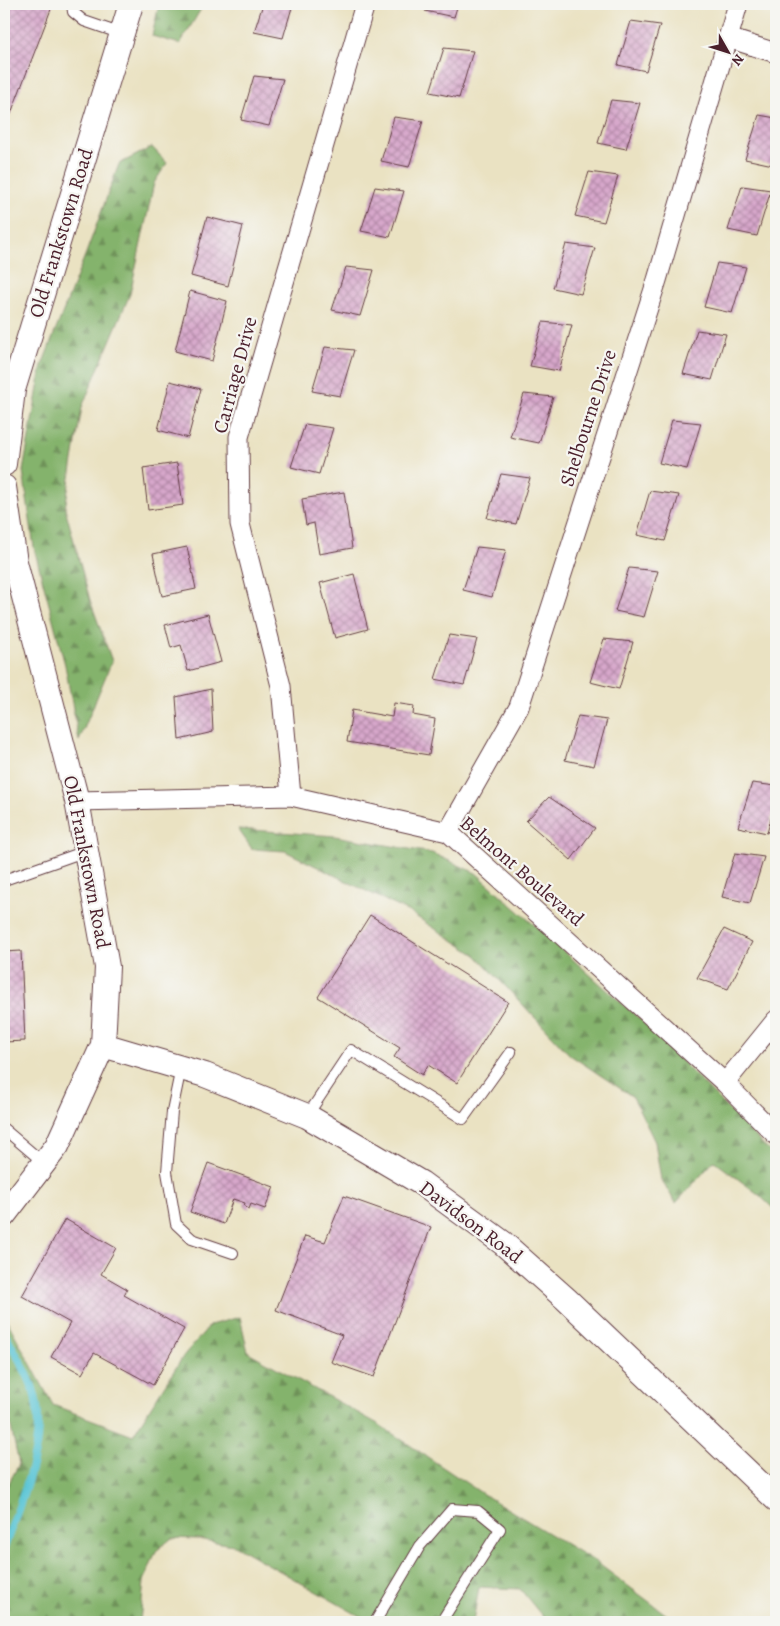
<svg xmlns="http://www.w3.org/2000/svg" width="780" height="1626" viewBox="0 0 780 1626" font-family="Alegreya,serif">
  <defs>
    <pattern id="forest-firs" width="22" height="20" patternUnits="userSpaceOnUse" patternTransform="scale(1.25)"><rect width="22" height="20" fill="#84b36c"/><path d="M5 1l3.5 6h-7zM16 11l3.5 6h-7z" fill="#6e9159"/></pattern>
    <pattern id="building-cross-hatch" width="8" height="8" patternUnits="userSpaceOnUse" patternTransform="scale(1.25)"><rect width="8" height="8" fill="#d7a7cb"/><path d="M0 0l8 8M0 8l8-8" fill="none" stroke="#b087a5"/></pattern>
  </defs>
  <rect width="100%" height="100%" fill="#f6f6f2"/>
  <filter id="ink" filterUnits="userSpaceOnUse"><feTurbulence type="fractalNoise" baseFrequency=".02" numOctaves="2"/><feDisplacementMap in="SourceGraphic" scale="10" xChannelSelector="R" yChannelSelector="G"/><feConvolveMatrix kernelMatrix="1 2 1 2 8 2 1 2 1" color-interpolation-filters="sRGB"/></filter>
  <filter id="wash" filterUnits="userSpaceOnUse"><feTurbulence type="fractalNoise" baseFrequency=".0096" numOctaves="4" result="noise"/><feDisplacementMap in="SourceGraphic" scale="20" xChannelSelector="R" yChannelSelector="G"/><feGaussianBlur stdDeviation="1.12" result="paint"/><feColorMatrix in="noise" values="0 0 0 0 0 0 0 0 0 0 0 0 0 0 0 0 0 1.4 0 .05"/><feComposite in="paint" operator="in"/></filter>
  <g filter="url(#wash)">
    <rect width="100%" height="100%" fill="#eae2c2"/>
    <path fill="url(#forest-firs)" stroke="#67694c" d="M 159,4 L 204,4 L 180,44 L 152,36 Z
      M 152,147 L 167,163 L 154,183 L 130,294 L 82,407 L 65,508 L 90,600 L 112,661 L 79,741 L 65,665 L 34,548 L 23,471 L 42,365 L 86,253 L 119,164 Z
      M 238,829 L 335,836 L 432,853 L 476,873 L 643,1022 L 776,1158 L 776,1211 L 758,1194 L 714,1161 L 676,1203 L 661,1180 L 655,1142 L 633,1097 L 570,1055 L 476,955 L 409,912 L 285,851 L 252,849 Z
      M 4,1315 L 53,1405 L 133,1435 L 184,1355 L 210,1325 L 240,1317 L 248,1352 L 378,1424 L 483,1494 L 596,1562 L 671,1618 L 669,1622 L 547,1622 L 520,1589 L 479,1587 L 473,1622 L 370,1622 L 234,1545 L 197,1539 L 172,1538 L 156,1551 L 144,1581 L 140,1622 L 4,1622 L 4,1492 L 19,1464 L 6,1404 L 4,1400 Z"/>
    <g fill="none" stroke-linecap="round" stroke-linejoin="round">
      <path stroke="#5ac5d5" stroke-width="8" d="M 4,1334 L 9,1341 C 17,1356 28,1373 33,1389 C 50,1440 20,1501 4,1548"/>
    </g>
    <g id="blocks">
      <path fill="url(#building-cross-hatch)" d="M 4,4 L 53,4 L 10,116 L 4,113 Z
        M 263,4 L 293,4 L 283,38 L 254,32 Z
        M 428,4 L 458,4 L 454,17 L 425,11 Z
        M 631,21 L 660,25 L 646,71 L 618,65 Z
        M 444,48 L 473,51 L 459,98 L 430,92 Z
        M 254,76 L 283,79 L 269,126 L 241,120 Z
        M 611,100 L 640,103 L 626,149 L 598,143 Z
        M 759,115 L 776,118 L 776,156 L 773,165 L 745,159 Z
        M 394,117 L 423,121 L 409,167 L 381,161 Z
        M 589,172 L 618,176 L 604,222 L 575,216 Z
        M 742,186 L 771,190 L 757,236 L 728,230 Z
        M 375,187 L 404,191 L 390,237 L 361,231 Z
        M 207,217 L 243,226 L 228,286 L 191,276 Z
        M 566,244 L 595,248 L 581,294 L 553,288 Z
        M 717,263 L 746,267 L 732,313 L 704,307 Z
        M 346,267 L 374,270 L 360,316 L 332,310 Z
        M 190,291 L 227,301 L 212,361 L 175,351 Z
        M 543,322 L 572,325 L 559,371 L 530,366 Z
        M 697,330 L 726,334 L 712,380 L 683,374 Z
        M 325,347 L 354,350 L 340,396 L 312,391 Z
        M 170,381 L 201,389 L 188,438 L 158,430 Z
        M 524,394 L 553,397 L 539,443 L 510,437 Z
        M 672,420 L 701,423 L 687,469 L 659,463 Z
        M 305,424 L 333,428 L 319,474 L 291,467 Z
        M 177,463 L 183,505 L 148,510 L 143,468 Z
        M 501,474 L 530,478 L 516,524 L 487,518 Z
        M 650,491 L 679,495 L 665,541 L 637,535 Z
        M 344,492 L 352,548 L 319,554 L 314,523 L 306,525 L 302,499 Z
        M 187,547 L 196,589 L 162,596 L 153,554 Z
        M 477,547 L 506,550 L 492,597 L 463,590 Z
        M 629,568 L 658,571 L 644,617 L 615,611 Z
        M 354,574 L 368,629 L 335,638 L 320,583 Z
        M 208,614 L 221,662 L 188,671 L 181,645 L 171,648 L 165,625 Z
        M 449,635 L 477,639 L 464,685 L 435,679 Z
        M 604,639 L 633,642 L 619,689 L 590,682 Z
        M 211,689 L 213,732 L 179,740 L 176,697 Z
        M 394,703 L 414,706 L 413,715 L 435,719 L 429,755 L 347,742 L 352,710 L 392,717 Z
        M 578,716 L 607,720 L 594,766 L 565,760 Z
        M 752,783 L 776,786 L 776,802 L 767,833 L 738,827 Z
        M 549,797 L 595,828 L 571,860 L 526,821 Z
        M 735,853 L 764,857 L 750,903 L 722,897 Z
        M 370,915 L 508,1002 L 457,1083 L 428,1065 L 422,1075 L 394,1057 L 400,1048 L 318,997 Z
        M 724,929 L 752,942 L 728,989 L 697,978 Z
        M 21,951 L 25,1041 L 4,1042 L 4,952 Z
        M 208,1163 L 274,1187 L 265,1209 L 251,1204 L 249,1209 L 244,1206 L 245,1203 L 233,1199 L 224,1224 L 190,1212 Z
        M 344,1196 L 431,1227 L 374,1377 L 331,1362 L 342,1335 L 276,1310 L 305,1236 L 325,1242 Z
        M 65,1219 L 116,1248 L 101,1274 L 127,1289 L 124,1295 L 184,1329 L 153,1385 L 94,1353 L 82,1374 L 51,1357 L 70,1323 L 22,1296 Z"/>
    </g>
  </g>
  <g filter="url(#ink)">
    <use href="#blocks" fill-opacity="0" stroke="#623c42" stroke-width="1"/>
    <g fill="none" stroke-linecap="round" stroke-linejoin="round">
      <defs>
        <path id="service" d="M 72,4 L 73,12 L 84,21 L 122,34
          M 4,880 L 86,851
          M 181,1068 L 172,1111 L 167,1172 L 176,1224 L 192,1239 L 233,1253
          M 307,1116 L 351,1050 L 463,1119 L 511,1052
          M 4,1129 L 44,1163
          M 375,1622 L 420,1546 L 452,1509 L 478,1511 L 500,1529 L 441,1622"/>
        <path id="minor" d="M 728,38 L 776,53
          M 291,796 L 281,686 L 240,524 L 239,437 L 365,4
          M 77,801 L 291,796 L 448,832 L 725,1083 L 776,1135
          M 448,832 L 519,707 L 657,280 L 738,4
          M 725,1083 L 776,1020"/>
        <path id="tertiary" d="M 4,464 L 13,390 L 131,4
          M 4,487 L 15,562 L 77,801 L 107,967 L 103,1045 L 57,1146 L 4,1215
          M 103,1045 L 205,1075 L 307,1116 L 421,1183 L 503,1243 L 566,1299 L 776,1499"/>
      </defs>
      <use href="#service" stroke="#623c42" stroke-width="12"/>
      <use href="#minor" stroke="#623c42" stroke-width="21"/>
      <use href="#tertiary" stroke="#623c42" stroke-width="26"/>
      <use href="#service" stroke="#fff" stroke-width="10"/>
      <use href="#minor" stroke="#fff" stroke-width="19"/>
      <use href="#tertiary" stroke="#fff" stroke-width="24"/>
    </g>
  </g>
  <g text-anchor="middle" dominant-baseline="central" stroke-width="4.5" stroke-linejoin="round" paint-order="stroke">
    <g font-size="20" fill="#4a1f2b" stroke="#f6f6f2">
      <text transform="translate(61 233) rotate(-73)">Old Frankstown Road</text>
      <text transform="translate(235 375) rotate(-75)">Carriage Drive</text>
      <text transform="translate(588 418) rotate(-72)">Shelbourne Drive</text>
      <text transform="translate(87 862) rotate(79)">Old Frankstown Road</text>
      <text transform="translate(522 871) rotate(41)">Belmont Boulevard</text>
      <text transform="translate(471 1222) rotate(37)">Davidson Road</text>
    </g>
  </g>
  <rect width="780" height="1626" fill="none" stroke="#f6f6f2" stroke-width="20"/>
  <g transform="translate(728 52) rotate(129)" stroke="#f6f6f2" stroke-width="4" paint-order="stroke">
  <path d="M0-4L9 19L0 12L-9 19Z" fill="#4a1f2b"/>
  <text y="-8" font-size="14" font-weight="bold" text-anchor="middle" fill="#4a1f2b">N</text>
  </g>
</svg>
